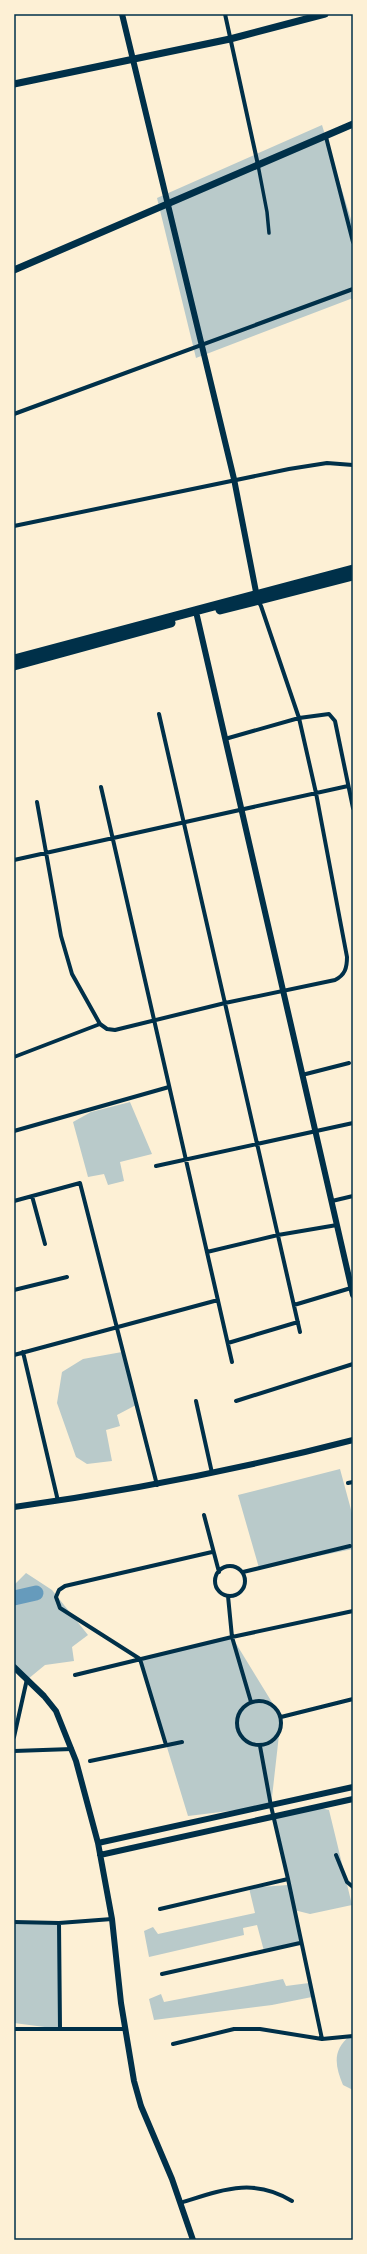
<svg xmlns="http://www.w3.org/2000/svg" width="367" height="2254" viewBox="0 0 367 2254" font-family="'Alegreya Sans',sans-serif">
  <rect width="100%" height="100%" fill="#fdf0d5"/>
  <path fill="#b9caca" d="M 322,125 L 353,226 L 353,298 L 196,358 L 157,198 Z
    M 130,1102 L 152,1154 L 120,1162 L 124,1181 L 108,1185 L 104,1174 L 88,1177 L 73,1122 L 91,1112 Z
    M 122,1352 L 136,1405 L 117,1415 L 120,1426 L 106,1430 L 112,1461 L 87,1464 L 76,1457 L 57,1403 L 62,1372 L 83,1359 Z
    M 340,1469 L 353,1517 L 353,1549 L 259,1568 L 238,1495 Z
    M 26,1573 L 52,1590 L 88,1635 L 72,1647 L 74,1661 L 45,1665 L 28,1679 L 14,1667 L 14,1585 Z
    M 232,1637 L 281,1717 L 271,1806 L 188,1816 L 140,1659 Z
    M 316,1807 L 329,1810 L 352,1905 L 310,1914 L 294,1910 L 300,1943 L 264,1951 L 257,1925 L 243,1928 L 244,1935 L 149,1957 L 144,1931 L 153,1927 L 158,1934 L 255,1913 L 249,1888 L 288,1885 L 273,1816 Z
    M 14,1922 L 59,1923 L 60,2029 L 14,2023 Z
    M 283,1979 L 286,1986 L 309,1983 L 312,1997 L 272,2005 L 154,2020 L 149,1999 L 161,1994 L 164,2002 Z
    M 350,2036 L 353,2036 L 353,2090 L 343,2085 C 335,2066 332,2050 350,2036 Z"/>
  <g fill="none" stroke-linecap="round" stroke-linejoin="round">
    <path stroke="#669bbc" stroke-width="15" d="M 14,1598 L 36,1593"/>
    <path stroke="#003049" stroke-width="3.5" d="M 258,165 L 267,212 L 269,233
      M 14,1057 L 100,1024"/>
    <path stroke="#003049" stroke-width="4" d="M 225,14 L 258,165
      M 326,137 L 353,242
      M 14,414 L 353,289
      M 14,526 L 289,469 L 327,463 L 353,465
      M 159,714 L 300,1332
      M 225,739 L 299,718 L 329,714 L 335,721 L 353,808
      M 101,787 L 232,1362
      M 37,802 L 61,936 L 72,974 L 100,1024 L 107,1029 L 115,1030 L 225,1003 L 335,980 C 345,975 347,968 347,957 L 316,793 L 299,718 L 261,606 L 258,601
      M 14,860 L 348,786
      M 302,1075 L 349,1063
      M 14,1131 L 169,1087
      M 156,1166 L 353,1123
      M 32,1196 L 45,1244
      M 14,1201 L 80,1183 L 157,1485
      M 332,1201 L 353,1196
      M 207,1252 L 278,1235 L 337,1225
      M 14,1290 L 67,1277
      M 294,1305 L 351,1288
      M 228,1343 L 298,1322
      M 23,1352 L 58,1501
      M 14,1355 L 218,1300
      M 196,1401 L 212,1473
      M 236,1401 L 353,1364
      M 348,1483 L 353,1482
      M 204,1515 L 219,1572
      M215 1581a15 15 0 1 1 30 0a15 15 0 1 1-30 0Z
      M 243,1572 L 350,1546
      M 228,1596 L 232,1637 L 251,1702
      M 75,1675 L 232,1637 L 353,1611
      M237 1723a22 22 0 1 1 44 0a22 22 0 1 1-44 0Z
      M 281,1717 L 353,1699
      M 14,1737 L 27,1679
      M 166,1745 L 140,1659 L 60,1608 L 56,1597 L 59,1590 L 65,1586 L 212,1552
      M 260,1746 L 271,1806 L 288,1879 L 322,2039
      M 14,1751 L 72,1749
      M 90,1761 L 182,1742
      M 336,1855 L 347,1882 L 353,1887
      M 160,1909 L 288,1879
      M 14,1922 L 59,1923 L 112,1919
      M 59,1923 L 60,2029
      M 162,1974 L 300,1943
      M 14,2029 L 125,2029
      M 173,2044 L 234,2029 L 260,2029 L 322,2039 L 353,2036
      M 180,2203 C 222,2190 253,2177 292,2201"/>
    <path stroke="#003049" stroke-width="6" d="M 122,14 L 234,479 L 257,597
      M 197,616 L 353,1295
      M 14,1507 C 128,1491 241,1469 353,1440
      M 14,1667 L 44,1696 L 56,1711 L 76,1761 L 98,1843 L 112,1919 L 121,2003 L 134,2081 L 141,2106 L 172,2179 L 193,2240
      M 98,1843 L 353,1787
      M 100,1855 L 353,1799"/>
    <path stroke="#003049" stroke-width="7" d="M 14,84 L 230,39 L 325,14
      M 14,270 L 353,124"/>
    <path stroke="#003049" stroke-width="9" d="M 220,610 L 353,576
      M 14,659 L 353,569
      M 14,666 L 171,623"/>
  </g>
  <rect width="367" height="2254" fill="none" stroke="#fdf0d5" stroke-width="30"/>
  <rect x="15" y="15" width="337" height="2224" fill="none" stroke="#003049" stroke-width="1.5"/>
</svg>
